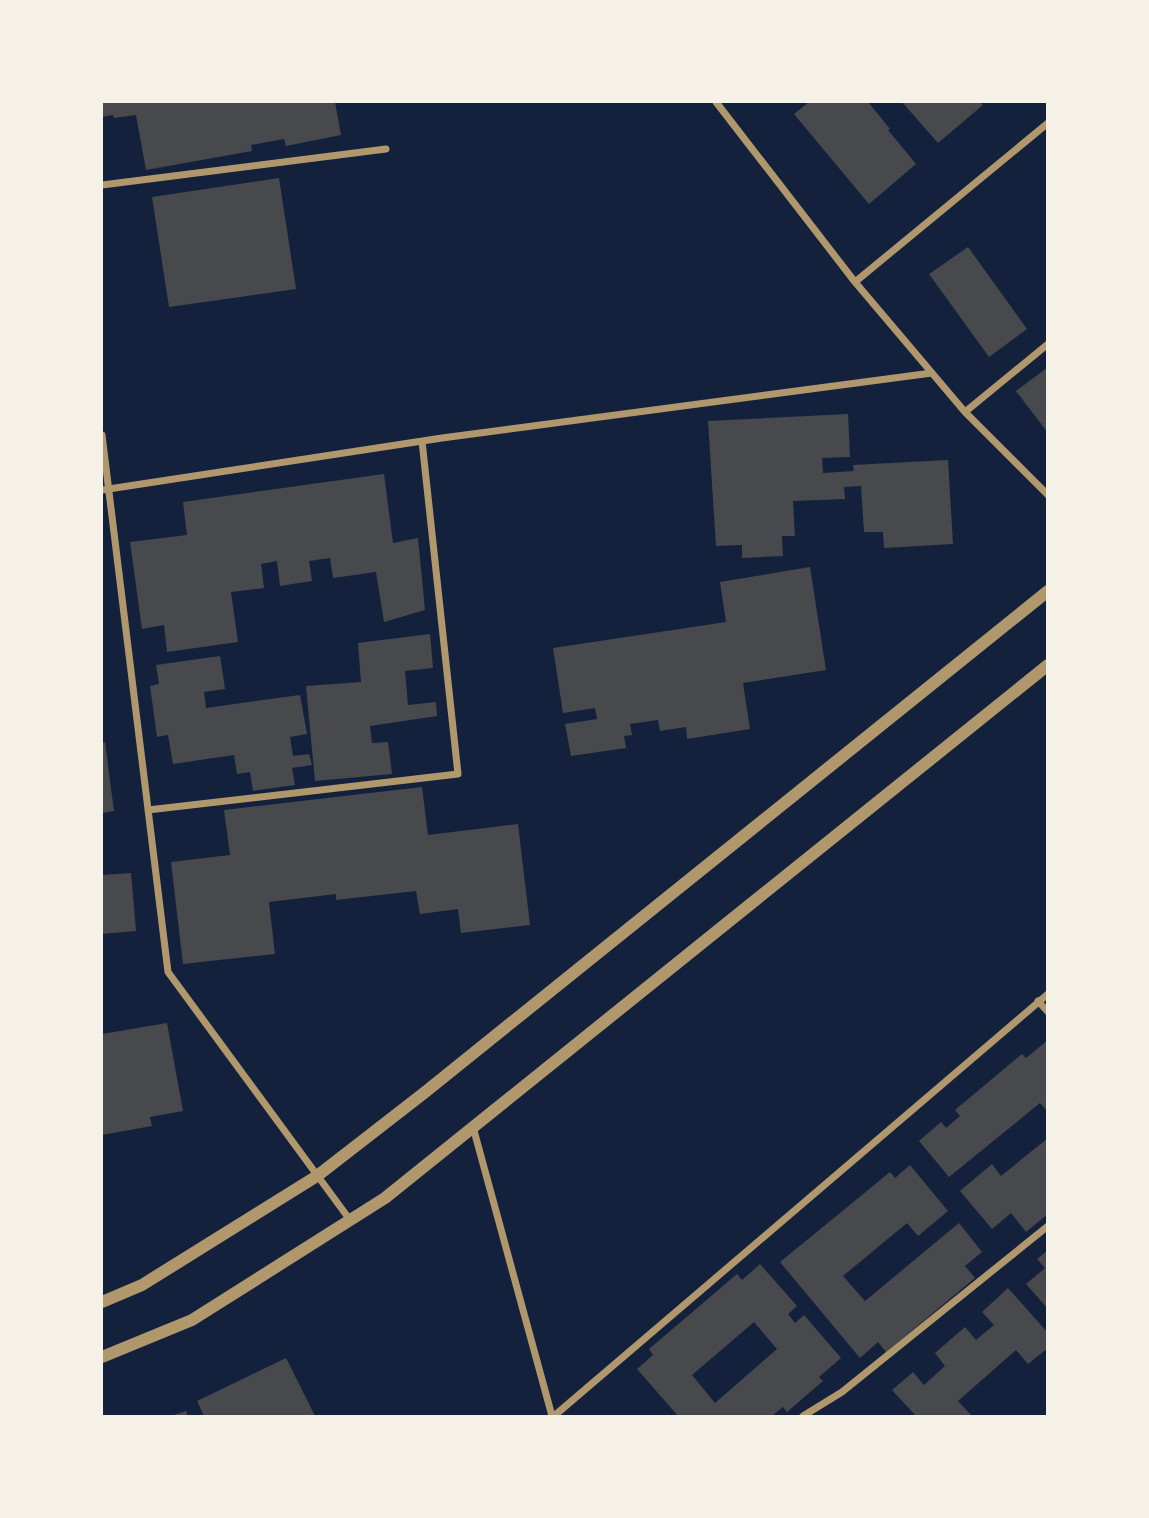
<svg xmlns="http://www.w3.org/2000/svg" width="1149" height="1518" viewBox="0 0 1149 1518" font-family="'IBM Plex Serif',serif">
  <rect width="100%" height="100%" fill="#14213d"/>
  <path fill="#48494c" fill-rule="evenodd" d="M 102,102 L 335,102 L 341,135 L 286,146 L 284,139 L 251,145 L 252,151 L 146,170 L 136,115 L 114,118 L 113,115 L 102,117 Z
    M 809,102 L 872,102 L 869,103 L 890,129 L 888,130 L 916,164 L 869,204 L 794,114 Z
    M 902,102 L 980,102 L 983,105 L 938,143 Z
    M 279,178 L 296,289 L 169,307 L 152,197 Z
    M 968,247 L 1027,329 L 989,357 L 929,274 Z
    M 1048,367 L 1048,433 L 1016,391 Z
    M 848,414 L 850,457 L 822,458 L 823,473 L 854,471 L 853,465 L 948,460 L 953,544 L 884,548 L 883,532 L 864,532 L 861,486 L 844,487 L 845,499 L 793,501 L 795,536 L 782,536 L 783,556 L 742,558 L 742,545 L 716,546 L 708,421 Z
    M 384,474 L 393,543 L 418,538 L 425,610 L 384,622 L 376,572 L 333,578 L 330,558 L 309,561 L 312,581 L 280,586 L 277,561 L 261,564 L 264,588 L 231,592 L 238,642 L 167,652 L 164,625 L 142,629 L 130,542 L 187,535 L 183,502 Z
    M 810,567 L 826,670 L 743,683 L 750,729 L 687,739 L 686,727 L 660,731 L 658,720 L 630,724 L 632,735 L 624,736 L 626,748 L 571,756 L 565,724 L 597,719 L 595,708 L 563,713 L 553,648 L 726,622 L 720,582 Z
    M 430,634 L 433,668 L 405,671 L 408,705 L 436,702 L 437,716 L 370,726 L 372,743 L 388,742 L 392,774 L 315,781 L 306,686 L 361,682 L 358,643 Z
    M 220,656 L 225,689 L 204,692 L 206,708 L 300,695 L 307,734 L 290,737 L 293,756 L 309,754 L 312,765 L 292,768 L 295,785 L 253,791 L 250,772 L 237,774 L 234,755 L 173,764 L 168,735 L 157,737 L 150,686 L 159,684 L 156,665 Z
    M 105,742 L 114,811 L 102,813 L 102,743 Z
    M 422,787 L 428,835 L 518,824 L 530,925 L 461,933 L 458,909 L 420,914 L 416,891 L 336,900 L 336,894 L 269,902 L 275,954 L 183,964 L 171,862 L 230,855 L 224,810 Z
    M 131,873 L 136,931 L 102,934 L 102,875 Z
    M 167,1023 L 183,1111 L 150,1117 L 152,1126 L 102,1135 L 102,1034 Z
    M 1048,1040 L 1048,1112 L 1040,1103 L 949,1177 L 919,1141 L 941,1122 L 946,1128 L 960,1116 L 955,1110 L 1022,1054 L 1026,1058 Z
    M 1048,1138 L 1048,1214 L 1026,1232 L 1011,1213 L 992,1229 L 960,1191 L 992,1164 L 1001,1176 Z
    M 910,1165 L 948,1211 L 918,1236 L 907,1223 L 843,1276 L 865,1301 L 959,1223 L 982,1252 L 965,1266 L 975,1278 L 886,1352 L 878,1342 L 860,1358 L 780,1262 L 890,1172 L 895,1178 Z
    M 1048,1250 L 1048,1309 L 1026,1284 L 1045,1268 L 1037,1259 Z
    M 760,1264 L 797,1306 L 788,1314 L 795,1323 L 804,1315 L 841,1358 L 819,1377 L 823,1381 L 787,1412 L 783,1407 L 772,1416 L 678,1416 L 637,1369 L 653,1355 L 649,1349 L 737,1274 L 742,1280 ZM 754,1322 L 777,1349 L 715,1403 L 692,1375 Z
    M 1008,1288 L 1048,1333 L 1048,1348 L 1028,1364 L 1016,1350 L 958,1401 L 971,1415 L 969,1416 L 916,1416 L 892,1390 L 913,1372 L 924,1385 L 945,1366 L 935,1353 L 965,1327 L 976,1340 L 994,1325 L 982,1312 Z
    M 286,1358 L 315,1416 L 204,1416 L 197,1401 Z
    M 186,1411 L 188,1416 L 171,1416 Z"/>
  <g fill="none" stroke-linecap="round" stroke-linejoin="round">
    <path stroke="#b1986c" stroke-width="7" d="M 716,102 L 855,282 L 965,412 L 1048,495
      M 102,185 L 386,149
      M 855,282 L 1048,123
      M 965,412 L 1048,344
      M 102,435 L 168,972 L 350,1220
      M 102,490 L 442,438 L 932,373
      M 148,810 L 458,774 L 422,441
      M 1038,1001 L 1048,1012
      M 473,1127 L 552,1416
      M 554,1416 L 1048,994
      M 803,1416 L 842,1392 L 1048,1226"/>
    <path stroke="#b1986c" stroke-width="12" d="M 102,1302 L 142,1285 L 317,1176 L 424,1093 L 1048,591
      M 102,1357 L 192,1320 L 385,1198 L 1048,665"/>
  </g>
  <rect width="1149" height="1518" fill="none" stroke="#f6f1e7" stroke-width="206"/>
</svg>
